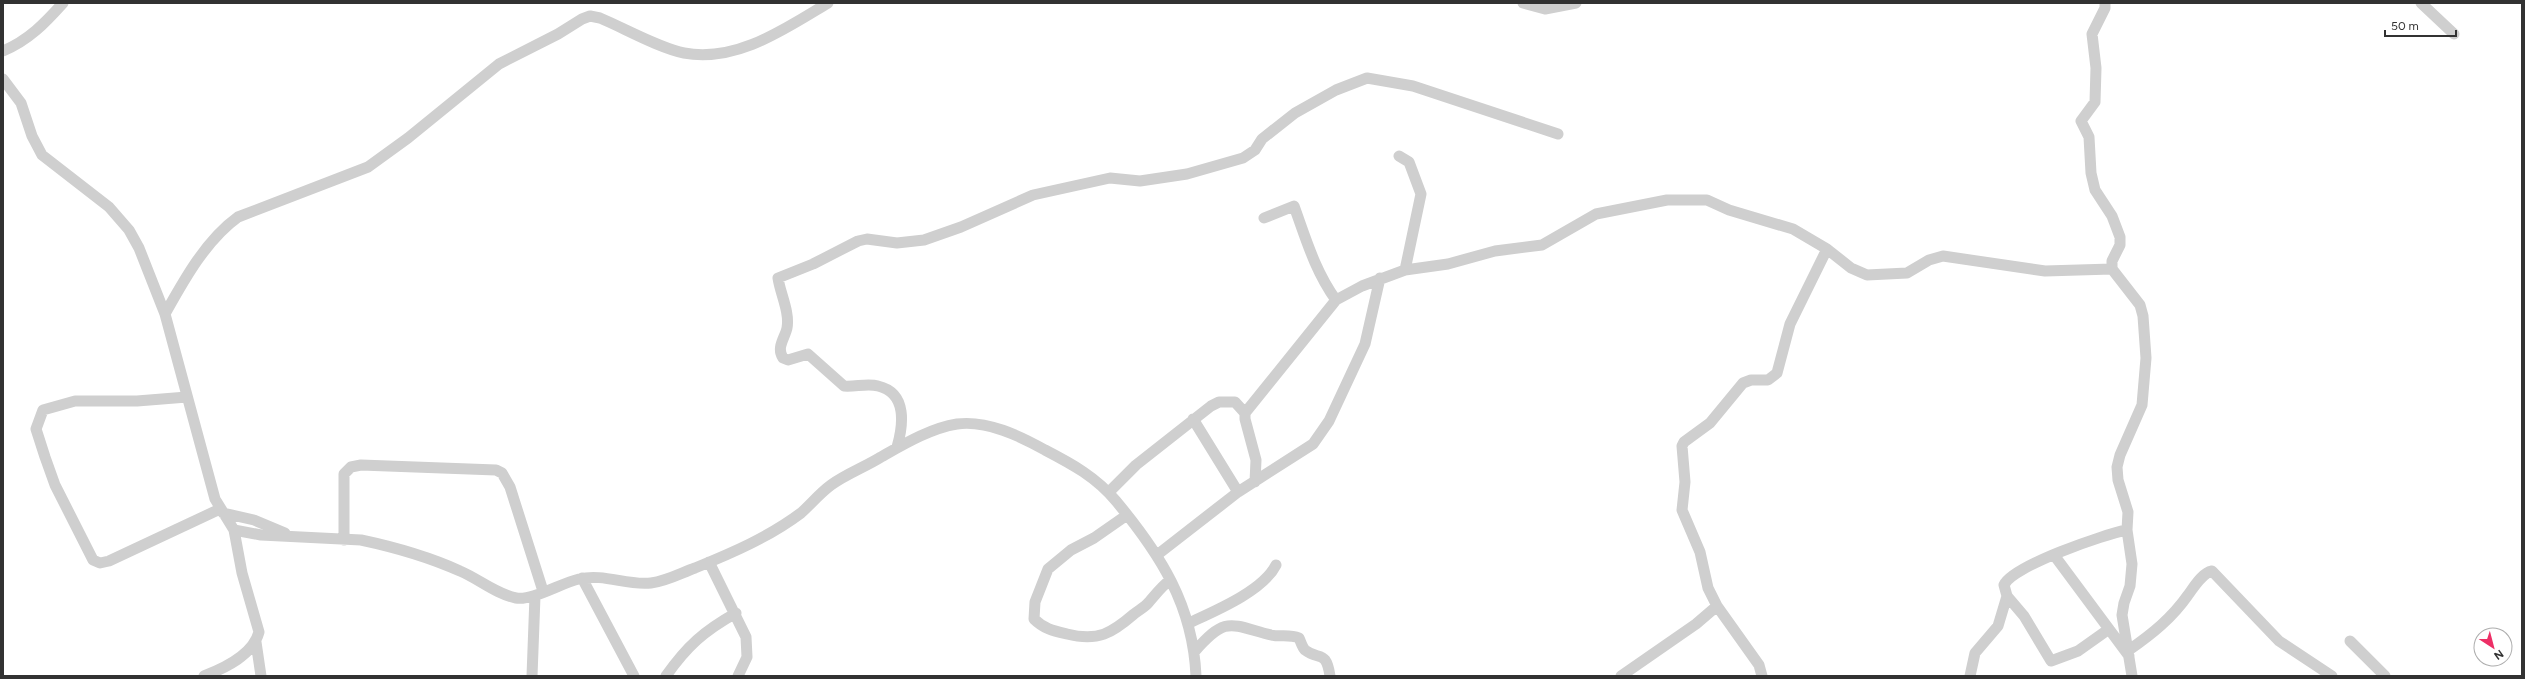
<svg xmlns="http://www.w3.org/2000/svg" width="2525" height="679" viewBox="0 0 2525 679" font-family="Figtree,sans-serif">
  <rect width="100%" height="100%" fill="#fff"/>
  <g fill="none" stroke-linecap="round" stroke-linejoin="round">
    <path stroke="#cfcfcf" stroke-width="11" d="M 1523,3 L 1545,9 L 1576,3
      M 2105,3 L 2105,8 L 2092,34 L 2096,68 L 2095,102 L 2081,121 L 2089,137 L 2091,173 L 2095,190 L 2112,216 L 2120,237 L 2120,245 L 2112,261 L 2112,269 L 2140,305 L 2143,316 L 2146,358 L 2142,405 L 2120,455 L 2117,467 L 2118,480 L 2128,512 L 2127,530 L 2132,564 L 2130,586 L 2124,603 L 2122,615 L 2132,676
      M 2421,3 L 2454,34
      M 3,51 C 29,40 45,23 63,3
      M 3,79 L 21,103 L 32,136 L 42,155 L 109,207 L 129,230 L 139,248 L 165,314 L 215,499 L 234,530 L 261,535 L 361,540 C 394,547 429,557 460,571 C 479,579 496,594 516,598 C 532,601 561,583 579,579 C 604,573 627,586 651,583 C 667,581 681,573 695,568 C 732,553 769,537 801,513 C 811,504 820,493 831,485 C 846,474 865,467 881,457 C 904,444 931,428 957,424 C 987,420 1020,436 1045,450 C 1072,464 1096,477 1116,501 C 1160,554 1193,605 1196,676
      M 1399,156 L 1409,162 L 1421,194 L 1405,270
      M 1264,218 L 1294,206 C 1306,239 1315,271 1336,300
      M 165,314 C 184,280 206,240 238,217 L 368,167 L 408,138 L 499,64 L 558,34 L 582,19 L 590,16 L 600,18 C 624,28 659,48 684,53 C 737,63 786,28 828,3
      M 187,397 L 137,401 L 75,401 L 43,410 L 36,429 L 45,457 L 55,485 L 93,560 L 100,563 L 109,561 L 220,509
      M 1193,419 L 1238,492
      M 897,447 C 903,426 908,393 878,386 C 868,383 855,387 844,386 L 808,354 L 788,360 L 783,358 C 776,347 785,338 787,328 C 790,312 780,293 778,278 L 813,264 L 858,241 L 867,239 L 897,243 L 924,240 L 961,227 L 1033,195 L 1110,178 L 1140,181 L 1187,174 L 1243,158 L 1255,150 L 1262,139 L 1295,113 L 1336,90 L 1367,78 L 1413,86 L 1558,134
      M 1255,482 L 1256,460 L 1245,419 L 1245,413 L 1336,300 L 1362,286 L 1405,270 L 1448,264 L 1495,251 L 1542,245 L 1596,214 L 1667,200 L 1707,200 L 1729,210 L 1793,229 L 1827,249 L 1851,268 L 1867,275 L 1907,273 L 1929,260 L 1943,256 L 2045,271 L 2112,269
      M 1109,492 L 1136,465 L 1211,406 L 1219,402 L 1235,402 L 1245,413
      M 223,513 L 254,520 L 285,533
      M 1127,515 L 1094,538 L 1071,550 L 1048,569 L 1035,602 L 1034,619 C 1044,629 1054,631 1067,634 C 1098,642 1112,633 1134,614 C 1139,610 1145,607 1149,602 C 1156,594 1161,587 1170,580
      M 344,540 L 344,474 L 351,467 L 361,465 L 496,470 L 502,473 L 510,487 L 543,591
      M 1157,555 L 1238,492 L 1313,444 L 1329,421 L 1365,344 L 1380,278
      M 2054,555 L 2129,656
      M 709,562 L 746,637 L 747,657 L 738,676
      M 582,578 L 634,676
      M 1189,623 C 1215,611 1263,591 1276,565
      M 2109,629 L 2078,651 L 2051,661 L 2024,616 L 2007,596 L 2004,585 C 2012,566 2105,534 2127,530
      M 2350,641 L 2385,676
      M 256,642 L 261,676
      M 2129,650 C 2152,634 2172,618 2188,595 C 2194,587 2202,573 2212,571 L 2279,641 L 2332,676
      M 1195,651 C 1226,616 1229,624 1271,635 C 1280,637 1290,634 1299,638 C 1301,642 1302,647 1305,650 C 1319,661 1326,649 1330,676
      M 204,676 C 225,668 253,655 259,632 L 242,573 L 234,530
      M 532,676 L 535,596
      M 666,676 C 687,646 704,631 736,613
      M 1621,676 L 1696,624 L 1717,606
      M 1762,676 L 1759,665 L 1717,606 L 1708,588 L 1700,552 L 1682,510 L 1685,482 L 1682,446 L 1684,442 L 1710,423 L 1743,383 L 1751,380 L 1768,380 L 1777,373 L 1790,324 L 1827,249
      M 1970,676 L 1975,653 L 1998,626 L 2007,596"/>
  </g>
  <rect width="2525" height="679" fill="none" stroke="#323232" stroke-width="8"/>
  <g transform="translate(2493 647) rotate(144)"><circle r="19" fill="#ffffff" stroke="#adadad"/>
  <path d="M0-3L7 15L0 10L-7 15Z" fill="#ed2f66"/>
  <text y="-6" font-size="11" font-weight="bold" text-anchor="middle" fill="#323232">N</text>
  </g>
  <path d="M2385 30v6h71v-6" fill="none" stroke="#323232" stroke-width="2"/>
  <text x="2391" y="30" font-size="12" fill="#323232" stroke="#ffffff" stroke-width="3" paint-order="stroke">50 m</text>
</svg>
